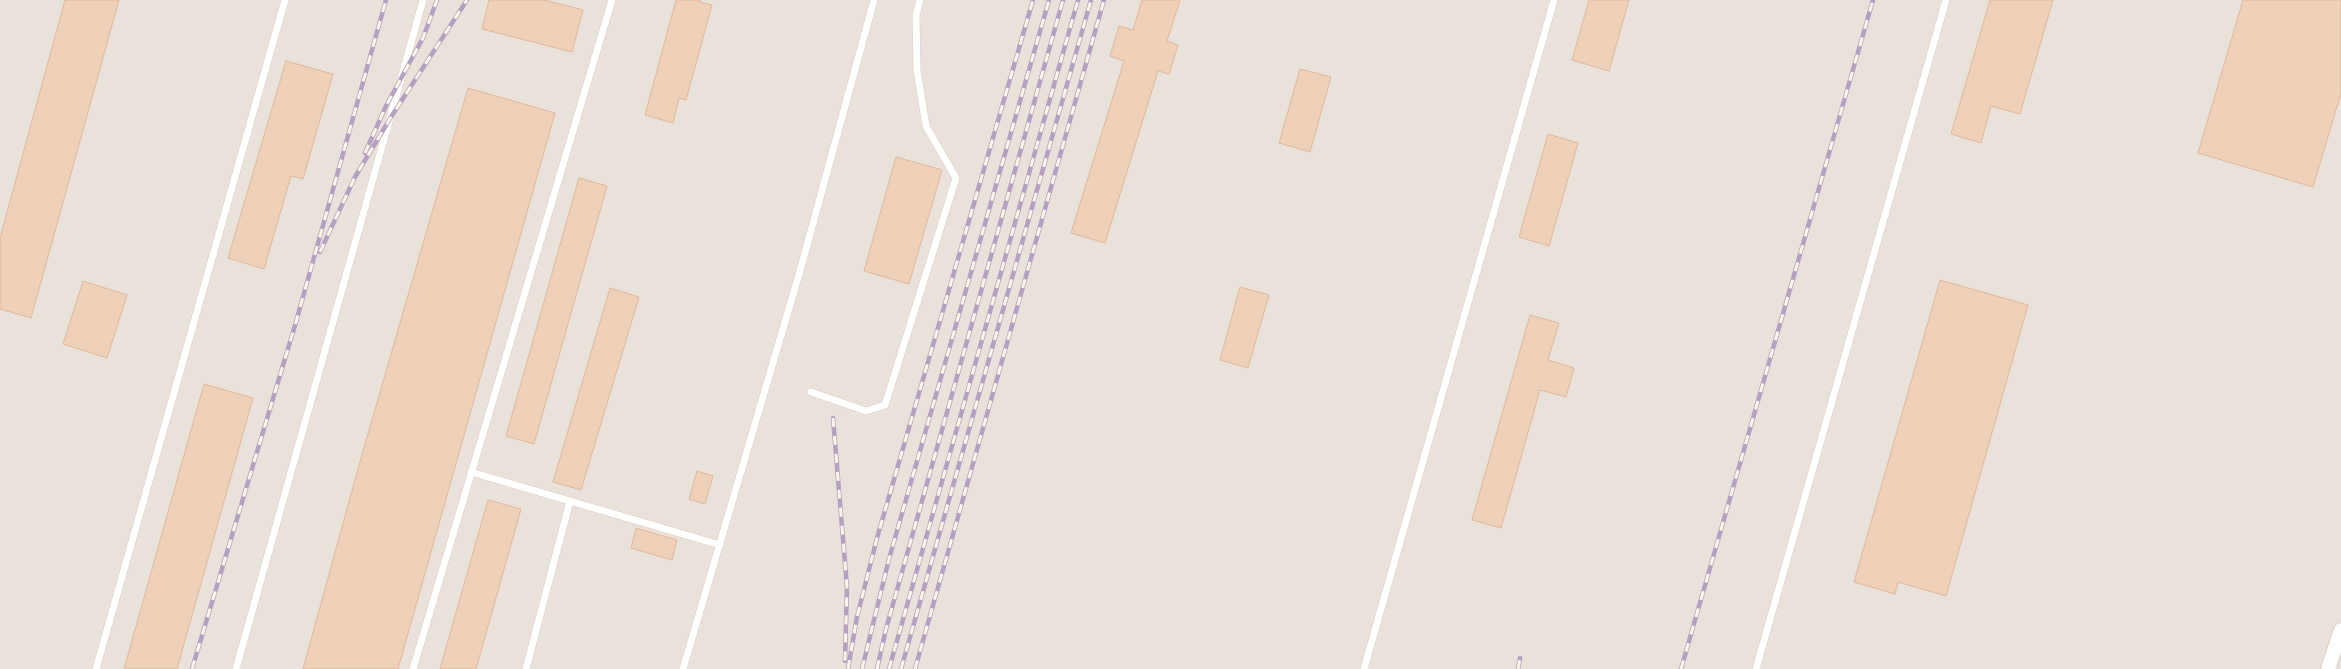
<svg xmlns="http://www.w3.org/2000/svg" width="2341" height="669" viewBox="0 0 2341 669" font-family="'Exo 2',sans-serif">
  <rect width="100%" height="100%" fill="#fbf1e0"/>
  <path fill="#e9e2db" d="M 0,0 L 2341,0 L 2341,669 L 0,669 Z"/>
  <path fill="#efd0b9" stroke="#e0b79a" d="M 65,0 L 119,0 L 31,318 L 0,309 L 0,238 Z
    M 489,0 L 544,0 L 583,10 L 572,52 L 482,29 Z
    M 676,0 L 700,0 L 700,2 L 712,5 L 686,100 L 679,98 L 673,123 L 645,115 Z
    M 1142,0 L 1180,0 L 1167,41 L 1178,45 L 1169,74 L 1158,71 L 1105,243 L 1071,233 L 1124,61 L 1110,56 L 1119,26 L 1133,30 Z
    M 1589,0 L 1629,0 L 1609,71 L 1572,60 Z
    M 1990,0 L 2053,0 L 2020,114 L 1991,106 L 1981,143 L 1951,134 Z
    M 2243,0 L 2341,0 L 2341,93 L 2313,187 L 2198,153 Z
    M 286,61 L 333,74 L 303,179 L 291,176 L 264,269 L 228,258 Z
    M 1300,69 L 1331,77 L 1310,152 L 1279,143 Z
    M 468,88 L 555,113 L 398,669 L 303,669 L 361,458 Z
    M 1548,134 L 1578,143 L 1549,246 L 1519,237 Z
    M 896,157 L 942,170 L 909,284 L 864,271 Z
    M 579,178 L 607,186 L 534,444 L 506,436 Z
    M 1940,280 L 2028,305 L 1946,596 L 1898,582 L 1895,594 L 1854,582 Z
    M 83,281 L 127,295 L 107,358 L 63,344 Z
    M 1240,287 L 1269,295 L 1248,368 L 1220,360 Z
    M 610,288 L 639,297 L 581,490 L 553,482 Z
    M 1530,315 L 1559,323 L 1548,360 L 1574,368 L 1566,397 L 1540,390 L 1501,528 L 1472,520 Z
    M 204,384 L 253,398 L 177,669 L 124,669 Z
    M 697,471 L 713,476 L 705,504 L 689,499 Z
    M 488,500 L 521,509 L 476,669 L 440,669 Z
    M 636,528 L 677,540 L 672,560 L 631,548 Z"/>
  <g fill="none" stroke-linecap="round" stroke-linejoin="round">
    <defs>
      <path id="lane" d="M 811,392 L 866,411 L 885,405 L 956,178 L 926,126 L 917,70 L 916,15 L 920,0
        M 471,472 L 720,545
        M 96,669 L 285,0
        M 236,669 L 423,0
        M 413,669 L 612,0
        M 526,669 L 570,501
        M 683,669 L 800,271 L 874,0
        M 1364,669 L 1554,0
        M 1756,669 L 1946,0"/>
      <path id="street" d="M 2328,669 L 2341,630"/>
    </defs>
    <use href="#lane" stroke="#decdbc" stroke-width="8"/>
    <use href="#street" stroke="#decdbc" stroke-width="16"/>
    <use href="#lane" stroke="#fff" stroke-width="7"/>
    <use href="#street" stroke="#fff" stroke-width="14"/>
    <defs>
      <path id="rail" d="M 365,153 L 386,106 L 423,38 L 437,0
        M 320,252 L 355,177 L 391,117 L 467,0
        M 833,418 L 847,587 L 845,661
        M 192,669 L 296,322 L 386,0
        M 848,669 L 857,617 L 877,538 L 1033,0
        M 862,669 L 889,559 L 1049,0
        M 877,669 L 886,629 L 1063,0
        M 889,669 L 1078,0
        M 901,669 L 1091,0
        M 915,669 L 1104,0
        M 1518,669 L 1520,658
        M 1681,669 L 1873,0"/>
    </defs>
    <use href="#rail" stroke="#b4a0c2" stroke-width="4.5"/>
    <use href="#rail" stroke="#fef5e5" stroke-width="3" stroke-dasharray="9" stroke-linecap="butt"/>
  </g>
</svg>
